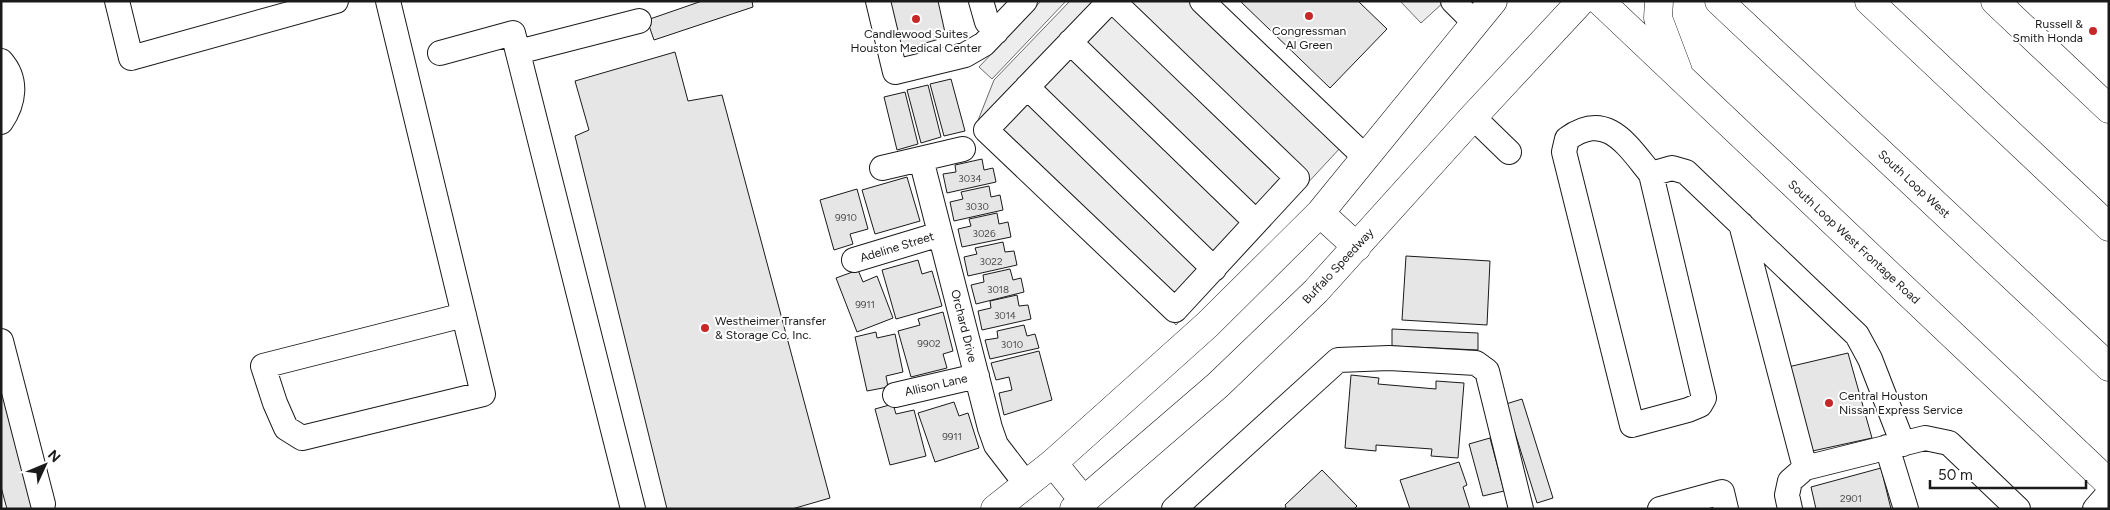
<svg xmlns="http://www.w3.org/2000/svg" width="2110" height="510" viewBox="0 0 2110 510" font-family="Figtree,sans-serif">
  <rect width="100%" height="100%" fill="#fff"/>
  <path fill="#ededed" stroke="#6a6a6a" d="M 1041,1 L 1066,1 L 992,79 L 979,67 Z
    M 1070,1 L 1219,1 L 1354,133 L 1176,325 L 975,128 L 994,80 Z
    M 1400,1 L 1445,1 L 1421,23 Z"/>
  <path fill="#e6e6e6" stroke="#1a1a1a" d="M 702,1 L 752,1 L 753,7 L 654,40 L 647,20 Z
    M 886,1 L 938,1 L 946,37 L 898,51 Z
    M 1240,1 L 1358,1 L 1387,29 L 1330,88 Z
    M 675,52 L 688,101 L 722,95 L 830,498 L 792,509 L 667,509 L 575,136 L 589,130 L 575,81 Z
    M 951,79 L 965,131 L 944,136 L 930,84 Z
    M 928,85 L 941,137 L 921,143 L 907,90 Z
    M 905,92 L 918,144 L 897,150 L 884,97 Z
    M 982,159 L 984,170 L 993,168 L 996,182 L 947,193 L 943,174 L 956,172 L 955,165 Z
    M 907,177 L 920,221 L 875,234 L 862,190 Z
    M 989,186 L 991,197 L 1000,195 L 1003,210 L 954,221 L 950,202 L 963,199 L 961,192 Z
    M 857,189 L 868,229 L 850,234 L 853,244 L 834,250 L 820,200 Z
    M 997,213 L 999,224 L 1008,222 L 1011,237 L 962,247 L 958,229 L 971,226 L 969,219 Z
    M 1003,242 L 1005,252 L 1014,251 L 1017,265 L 968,276 L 964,257 L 977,254 L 975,248 Z
    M 1406,256 L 1490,261 L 1487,325 L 1402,320 Z
    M 918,260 L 922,274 L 932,271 L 942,306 L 896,319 L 882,270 Z
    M 1010,269 L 1013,280 L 1021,278 L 1024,292 L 976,304 L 971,285 L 984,282 L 983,275 Z
    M 858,270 L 863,282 L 877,276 L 893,318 L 857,332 L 836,278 Z
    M 1017,295 L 1019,306 L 1028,305 L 1031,319 L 982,330 L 978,311 L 991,308 L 990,301 Z
    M 943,312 L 953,351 L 943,354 L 947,368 L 911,377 L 898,331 L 920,325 L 918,319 Z
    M 1024,325 L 1027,336 L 1035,334 L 1039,348 L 990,359 L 985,340 L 998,338 L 997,331 Z
    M 1392,329 L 1478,333 L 1478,350 L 1392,346 Z
    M 876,332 L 877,338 L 895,334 L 903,372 L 886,376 L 888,387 L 867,391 L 855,337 Z
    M 1039,351 L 1052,400 L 1004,415 L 999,393 L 1012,390 L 1009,377 L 996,380 L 991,363 Z
    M 1848,353 L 1872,438 L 1808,452 L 1788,367 Z
    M 1351,375 L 1379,378 L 1378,384 L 1436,389 L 1436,381 L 1464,383 L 1458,458 L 1431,456 L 1432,449 L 1376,445 L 1376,451 L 1345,448 Z
    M 1,385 L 35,509 L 7,509 L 1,487 Z
    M 1522,399 L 1553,498 L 1537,503 L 1506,404 Z
    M 954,402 L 959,416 L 968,413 L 979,448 L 935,462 L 918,413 Z
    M 893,404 L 896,414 L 914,410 L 926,456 L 890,465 L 875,409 Z
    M 1490,438 L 1504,491 L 1483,496 L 1469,444 Z
    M 1459,462 L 1467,485 L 1463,487 L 1470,509 L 1410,509 L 1400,480 Z
    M 1881,468 L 1891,509 L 1816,509 L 1811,487 Z
    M 1322,470 L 1357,506 L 1354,509 L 1284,509 L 1286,507 L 1285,505 Z"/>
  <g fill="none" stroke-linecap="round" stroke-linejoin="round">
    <defs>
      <path id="minor" d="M 117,1 L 131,58 L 336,1
        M 388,1 L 483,394 L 302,438 L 286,428 L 275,403 L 263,366 L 464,315
        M 878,1 L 895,72 L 965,55 L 984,44 L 1025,1
        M 981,1 L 987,22 L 996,32
        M 1110,1 L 986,130 L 1175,310 L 1297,178 L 1113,1
        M 1202,1 L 1365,157
        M 1453,1 L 1475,23
        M 1070,42 L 1256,222
        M 518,52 L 639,21
        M 440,53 L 513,33 L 633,509
        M 1,61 C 18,80 14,103 1,122
        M 1027,87 L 1214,269
        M 1473,117 L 1509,152
        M 921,159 L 990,428 L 996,445 L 1026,484
        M 882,168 L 963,149
        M 1651,174 C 1627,145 1607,110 1567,139 L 1564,152 L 1632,425 L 1688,410 L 1700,405 L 1704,398 L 1651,174 L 1672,168 L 1686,172 L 1857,335 L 1870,359 L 1903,444
        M 1741,224 L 1805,468
        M 854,260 L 940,234
        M 1,341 L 43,504
        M 895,395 L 977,376
        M 1887,447 L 1906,509
        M 1174,509 L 1338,360 L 1389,358 L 1476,363 L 1487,371 L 1521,509
        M 1660,509 L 1722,492 L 1726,509
        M 1790,509 L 1787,495 L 1790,481 L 1805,468 L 1925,438 L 1949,443 L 2018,509
        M 2095,509 L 2109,493"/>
      <path id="major" d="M 1600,1 L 2109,483
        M 1659,1 L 1658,18 L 1678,71
        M 1995,1 L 2109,109
        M 1320,213 L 1357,247
        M 1053,463 L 1084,501
        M 995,509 L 1053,463 L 1207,325 L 1320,213 L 1493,1
        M 1074,509 L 1218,385 L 1316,291 L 1473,117 L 1581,1"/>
      <path id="highway" d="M 1719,1 L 2109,367
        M 1869,1 L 2109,227"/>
    </defs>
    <use href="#minor" stroke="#1a1a1a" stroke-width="26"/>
    <use href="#major" stroke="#1a1a1a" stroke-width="29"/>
    <use href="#highway" stroke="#1a1a1a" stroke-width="29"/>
    <use href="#minor" stroke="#fff" stroke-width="24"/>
    <use href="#major" stroke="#fff" stroke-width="28"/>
    <use href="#highway" stroke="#fff" stroke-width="28"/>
  </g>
  <g fill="#c62828" stroke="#fff" stroke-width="2">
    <circle cx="1309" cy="16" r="5"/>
    <circle cx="916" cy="19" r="5"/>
    <circle cx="2093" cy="31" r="5"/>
    <circle cx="705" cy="328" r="5"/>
    <circle cx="1829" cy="403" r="5"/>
  </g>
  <g text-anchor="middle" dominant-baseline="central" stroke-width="4" stroke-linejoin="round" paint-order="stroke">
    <g font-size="10" fill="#4d4d4d">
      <text x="970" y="178">3034</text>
      <text x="977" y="206">3030</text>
      <text x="846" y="217">9910</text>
      <text x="984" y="233">3026</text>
      <text x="991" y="261">3022</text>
      <text x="998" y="289">3018</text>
      <text x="865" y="304">9911</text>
      <text x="1005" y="315">3014</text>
      <text x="929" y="343">9902</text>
      <text x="1012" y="344">3010</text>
      <text x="952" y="436">9911</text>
      <text x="1851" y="498">2901</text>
    </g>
    <g font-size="12" fill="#1a1a1a" stroke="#fff">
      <text x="2083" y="24" text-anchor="end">Russell &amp;<tspan x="2083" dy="14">Smith Honda</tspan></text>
      <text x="1309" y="31">Congressman<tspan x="1309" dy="14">Al Green</tspan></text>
      <text x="916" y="34">Candlewood Suites<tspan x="916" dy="14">Houston Medical Center</tspan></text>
      <text x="715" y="321" text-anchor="start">Westheimer Transfer<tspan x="715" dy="14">&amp; Storage Co. Inc.</tspan></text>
      <text x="1839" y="396" text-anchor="start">Central Houston<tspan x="1839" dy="14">Nissan Express Service</tspan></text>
    </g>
    <g font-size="12" fill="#1a1a1a" stroke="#fff">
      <text transform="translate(1914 184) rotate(43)">South Loop West</text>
      <text transform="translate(1854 242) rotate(43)">South Loop West Frontage Road</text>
      <text transform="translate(897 247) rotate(-17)">Adeline Street</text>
      <text transform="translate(1338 266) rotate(-47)">Buffalo Speedway</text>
      <text transform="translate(964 326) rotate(76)">Orchard Drive</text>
      <text transform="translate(936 385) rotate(-13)">Allison Lane</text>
    </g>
  </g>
  <rect width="2110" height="510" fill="none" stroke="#1a1a1a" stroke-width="5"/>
  <g transform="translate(45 465) rotate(46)" stroke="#ffffff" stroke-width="4" paint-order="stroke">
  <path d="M0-4L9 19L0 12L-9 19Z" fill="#1a1a1a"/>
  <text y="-8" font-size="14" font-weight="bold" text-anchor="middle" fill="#1a1a1a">N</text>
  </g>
  <path d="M1930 480v8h156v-8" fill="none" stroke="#1a1a1a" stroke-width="2.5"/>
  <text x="1938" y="480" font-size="15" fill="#1a1a1a" stroke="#ffffff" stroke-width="4" paint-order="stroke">50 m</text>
</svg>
